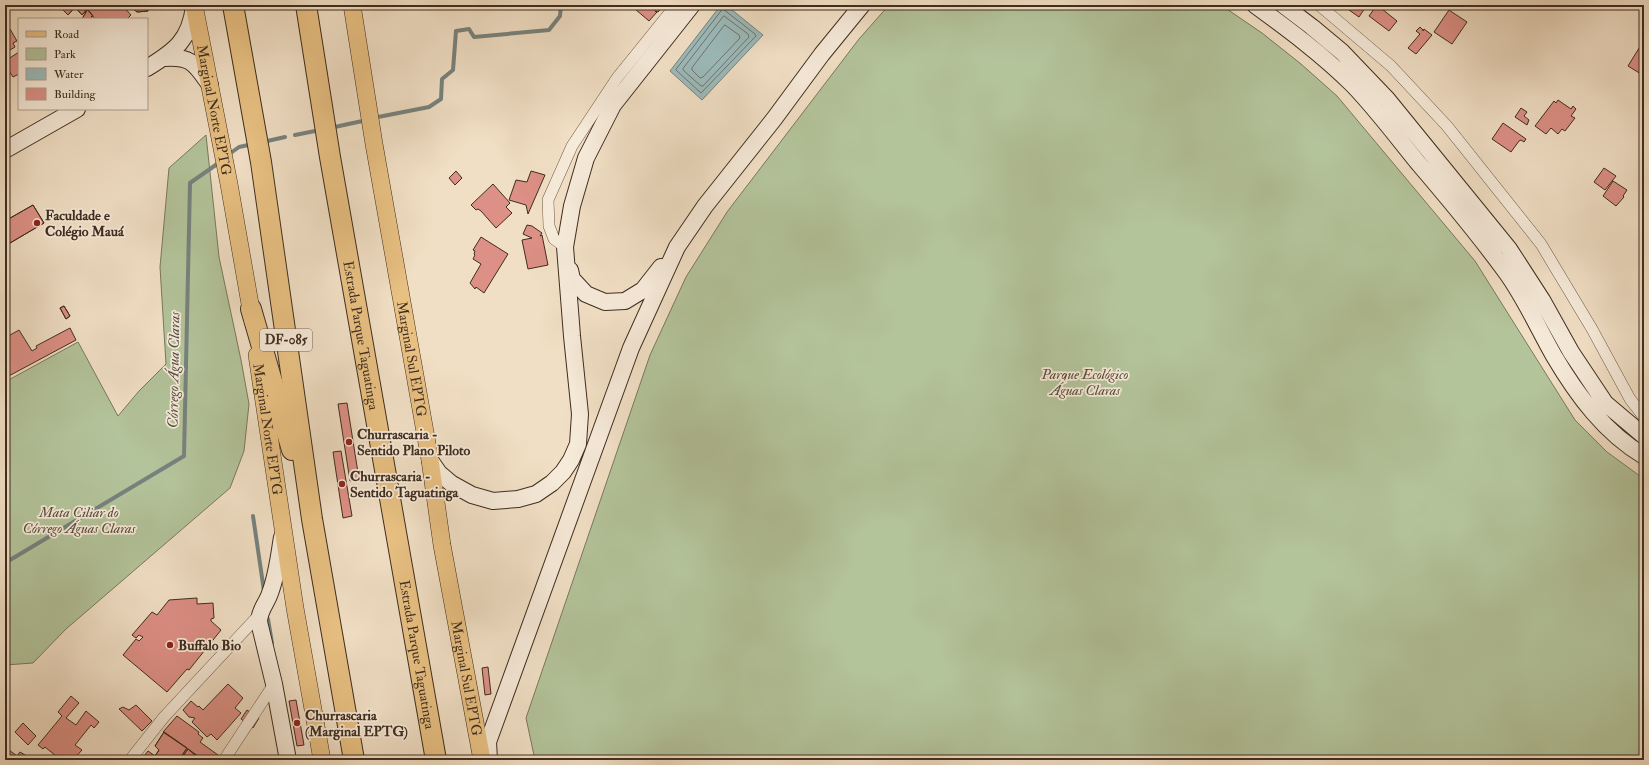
<svg xmlns="http://www.w3.org/2000/svg" width="1649" height="765" viewBox="0 0 1649 765" font-family="'IM FELL Double Pica',serif">
  <rect width="100%" height="100%" fill="#f1dfc5"/>
  <filter id="stains"><feTurbulence type="fractalNoise" baseFrequency=".005" numOctaves="4"/><feColorMatrix values="0 0 0 0 .2 0 0 0 0 .09 0 0 0 0 .02 0 0 0 .5 -.17"/></filter>
  <radialGradient id="worn" r=".72"><stop offset=".6" stop-color="#630" stop-opacity="0"/><stop offset="1" stop-color="#630" stop-opacity=".3"/></radialGradient>
  <path fill="#b3c39a" stroke="#79785c" d="M 889,5 L 1221,5 L 1262,33 L 1301,64 L 1337,96 L 1475,261 L 1575,420 L 1607,452 L 1644,479 L 1644,760 L 535,760 L 526,718 L 650,355 L 686,277 L 727,212 L 859,39 Z
    M 206,135 L 219,257 L 241,360 L 249,404 L 244,451 L 230,488 L 66,629 L 33,663 L 5,665 L 5,382 L 78,342 L 118,416 L 139,391 L 166,364 L 160,267 L 169,168 Z"/>
  <path fill="#9cbbbc" stroke="#77827d" d="M 721,5 L 726,5 L 763,35 L 702,100 L 670,71 Z"/>
  <g fill="none" stroke-linecap="round" stroke-linejoin="round">
    <path stroke="#6e746e" stroke-width="1" d="M 723,9 L 755,34 L 756,36 L 701,93 L 676,70 Z
      M 724,16 L 748,34 L 749,37 L 703,86 L 701,86 L 684,71 L 683,69 Z
      M 725,25 L 739,35 L 740,38 L 703,77 L 700,78 L 692,70 L 692,68 Z"/>
    <path stroke="#77827d" stroke-width="4" d="M 373,118 L 429,107 L 441,99 L 442,79 L 453,70 L 456,31 L 469,29 L 474,37 L 549,30 L 560,16 L 561,5
      M 330,128 L 367,120
      M 295,135 L 320,130
      M 263,142 L 285,137
      M 228,155 L 239,147 L 253,144
      M 253,516 L 264,591
      M 5,563 L 184,456 L 190,183 L 220,162
      M 268,619 L 272,643"/>
  </g>
  <path fill="#dd9086" stroke="#3f2d1f" d="M 58,5 L 86,5 L 89,7 L 82,15 L 75,7 L 68,15 Z
    M 58,5 L 86,5 L 89,7 L 82,15 L 75,7 L 68,15 Z
    M 90,5 L 88,10 L 93,16 L 91,17 L 93,19 L 82,19 Z
    M 90,5 L 88,10 L 93,16 L 91,17 L 93,19 L 82,19 Z
    M 90,5 L 122,5 L 131,15 L 127,19 L 95,19 L 88,10 Z
    M 129,5 L 147,5 L 148,11 L 137,12 Z
    M 129,5 L 147,5 L 148,11 L 137,12 Z
    M 638,5 L 661,5 L 663,6 L 658,12 L 655,11 L 657,12 L 649,21 L 635,9 Z
    M 1342,5 L 1367,5 L 1359,17 Z
    M 1377,5 L 1397,21 L 1389,31 L 1369,16 Z
    M 1449,10 L 1467,22 L 1452,44 L 1434,32 Z
    M 1420,27 L 1423,30 L 1423,31 L 1424,29 L 1432,35 L 1416,54 L 1408,48 L 1420,34 L 1416,31 Z
    M 10,29 L 17,41 L 13,43 L 15,47 L 5,53 L 5,31 Z
    M 1641,45 L 1644,47 L 1644,70 L 1641,74 L 1628,66 Z
    M 19,52 L 19,74 L 13,77 L 7,68 L 5,61 Z
    M 1558,100 L 1571,109 L 1573,106 L 1576,109 L 1571,116 L 1575,118 L 1565,131 L 1562,129 L 1558,134 L 1551,128 L 1546,134 L 1535,126 L 1554,101 L 1556,103 Z
    M 1521,108 L 1527,112 L 1524,116 L 1529,120 L 1527,125 L 1515,117 Z
    M 1503,123 L 1526,139 L 1524,142 L 1521,140 L 1519,141 L 1511,152 L 1492,139 Z
    M 1604,168 L 1616,176 L 1605,190 L 1594,182 Z
    M 456,171 L 462,178 L 455,185 L 449,178 Z
    M 531,171 L 545,175 L 528,214 L 526,205 L 509,200 L 516,180 L 527,182 Z
    M 1613,181 L 1627,190 L 1623,196 L 1624,197 L 1616,206 L 1603,196 Z
    M 493,184 L 510,203 L 506,207 L 512,213 L 496,228 L 481,211 L 478,209 L 476,210 L 471,205 Z
    M 33,205 L 44,223 L 5,246 L 5,221 Z
    M 33,205 L 44,223 L 5,246 L 5,221 Z
    M 527,225 L 532,226 L 542,233 L 540,236 L 542,235 L 548,265 L 528,269 L 522,240 L 532,238 L 523,234 Z
    M 481,237 L 508,254 L 484,293 L 476,287 L 475,289 L 470,283 L 481,264 L 473,259 L 475,255 L 474,254 L 475,251 L 473,250 Z
    M 64,306 L 70,316 L 66,319 L 60,308 Z
    M 64,306 L 70,316 L 66,319 L 60,308 Z
    M 70,328 L 76,340 L 5,378 L 5,338 L 19,330 L 32,351 L 37,348 L 36,346 Z
    M 347,403 L 359,479 L 350,481 L 338,404 Z
    M 341,451 L 352,516 L 343,518 L 333,452 Z
    M 197,598 L 197,604 L 213,603 L 214,618 L 211,619 L 211,621 L 221,630 L 189,670 L 187,669 L 167,692 L 123,655 L 136,639 L 139,641 L 143,637 L 139,635 L 136,638 L 132,635 L 152,612 L 157,615 L 169,600 Z
    M 488,667 L 491,694 L 485,695 L 482,668 Z
    M 228,684 L 243,698 L 235,708 L 241,713 L 217,740 L 211,734 L 207,737 L 192,722 L 195,718 L 189,717 L 183,710 L 191,701 L 198,707 L 199,706 L 203,710 Z
    M 71,696 L 79,703 L 66,718 L 76,725 L 86,711 L 99,722 L 94,728 L 91,725 L 75,745 L 82,750 L 73,760 L 61,760 L 45,747 L 43,749 L 38,745 L 62,716 L 58,712 Z
    M 296,700 L 304,745 L 297,746 L 289,701 Z
    M 136,705 L 152,721 L 142,731 L 119,709 L 123,707 L 129,710 Z
    M 247,710 L 259,718 L 253,728 L 241,719 Z
    M 177,716 L 199,732 L 198,734 L 203,738 L 200,742 L 218,755 L 214,760 L 204,760 L 163,732 Z
    M 23,723 L 36,736 L 28,745 L 15,732 Z
    M 164,732 L 187,748 L 179,760 L 161,760 L 155,756 L 159,750 L 155,746 Z
    M 164,732 L 187,748 L 179,760 L 161,760 L 155,756 L 159,750 L 155,746 Z
    M 5,747 L 17,756 L 20,752 L 30,758 L 28,760 L 5,760 Z
    M 188,749 L 194,754 L 204,760 L 180,760 Z
    M 188,749 L 194,754 L 204,760 L 180,760 Z
    M 148,751 L 155,756 L 161,760 L 141,760 Z"/>
  <g fill="none" stroke-linecap="round" stroke-linejoin="round">
    <defs>
      <path id="street" d="M 1319,5 L 1391,66 L 1447,126 L 1541,244 L 1592,329 L 1630,399 L 1644,417
        M 565,247 L 554,239 L 549,226 L 548,200 L 572,146 L 617,78 L 676,5
        M 130,760 L 164,717 L 259,615
        M 224,760 L 274,684"/>
      <path id="secondary" d="M 1255,5 C 1289,30 1323,55 1353,85 C 1377,110 1397,137 1419,164 C 1449,199 1479,235 1506,272 C 1525,298 1538,328 1554,356 C 1577,395 1605,433 1644,456
        M 1283,5 L 1312,27 L 1342,52 L 1387,99 L 1509,249 L 1542,300 L 1571,352 L 1605,403 L 1644,436
        M 164,58 C 192,56 195,64 210,85
        M 147,68 C 175,51 190,40 194,6
        M 5,150 L 77,109
        M 570,270 L 572,279 L 586,294 L 605,302 L 625,301 L 643,290 L 661,267
        M 430,460 L 439,473 L 452,484 L 472,495 L 493,501 L 518,499 L 536,494 L 552,483 L 563,472 L 571,460 L 578,444 L 580,414 L 572,336 L 565,247 L 572,206 L 586,158 L 613,105 L 692,5
        M 282,537 C 279,555 277,575 270,593 C 267,603 259,610 259,622 L 274,684 L 288,760
        M 489,760 L 488,742 L 631,348 L 677,247 L 705,206 L 774,119 L 822,54 L 862,5"/>
      <g id="primary">
        <path id="s1" d="M 194,5 L 229,184 L 253,321"/>
        <path id="s2" d="M 352,5 L 374,144 L 430,460 L 442,545 L 482,760"/>
        <path id="s3" d="M 257,355 L 295,608 L 322,760"/>
      </g>
      <g id="highway">
        <path d="M 233,5 L 261,162 L 312,519 L 354,760"/>
        <path id="s4" d="M 306,5 L 330,157 L 436,760"/>
        <path d="M 251,309 L 292,450"/>
      </g>
    </defs>
    <use href="#street" stroke="#6c5a48" stroke-width="12"/>
    <use href="#secondary" stroke="#3f2d1f" stroke-width="18"/>
    <use href="#primary" stroke="#3f2d1f" stroke-width="18"/>
    <use href="#highway" stroke="#3f2d1f" stroke-width="22"/>
    <use href="#street" stroke="#f6ead9" stroke-width="11"/>
    <use href="#secondary" stroke="#f6ead9" stroke-width="16"/>
    <use href="#primary" stroke="#e8c082" stroke-width="17"/>
    <use href="#highway" stroke="#e8c082" stroke-width="20"/>
  </g>
  <g fill="#8f2418" stroke="#f6ead9" stroke-width="1.5">
    <circle cx="37" cy="223" r="4"/>
    <circle cx="349" cy="442" r="4"/>
    <circle cx="342" cy="484" r="4"/>
    <circle cx="170" cy="645" r="4"/>
    <circle cx="297" cy="723" r="4"/>
  </g>
  <g text-anchor="middle" dominant-baseline="central" stroke-width="3.5" stroke-linejoin="round" paint-order="stroke">
    <rect fill="#f6ead9" stroke="#766657" stroke-width="1" x="260" y="329" width="52" height="22" rx="3"/>
    <g font-size="13" font-weight="bold" fill="#3f2d1f">
      <text x="286" y="340">DF-085</text>
    </g>
    <g font-size="14" fill="#3f2d1f" stroke="#f6ead9">
      <text stroke="none"><textPath href="#s1" startOffset="107">Marginal Norte EPTG</textPath></text>
      <text stroke="none"><textPath href="#s4" startOffset="335">Estrada Parque Taguatinga</textPath></text>
      <text stroke="none"><textPath href="#s2" startOffset="359">Marginal Sul EPTG</textPath></text>
      <text stroke="none"><textPath href="#s3" startOffset="75">Marginal Norte EPTG</textPath></text>
      <text stroke="none"><textPath href="#s4" startOffset="659">Estrada Parque Taguatinga</textPath></text>
      <text stroke="none"><textPath href="#s2" startOffset="683">Marginal Sul EPTG</textPath></text>
    </g>
    <g font-size="14" font-weight="bold" fill="#3f2d1f" stroke="#f6ead9" text-anchor="start">
      <text x="45" y="215">Faculdade e<tspan x="45" dy="16">Colégio Mauá</tspan></text>
      <text x="357" y="434">Churrascaria -<tspan x="357" dy="16">Sentido Plano Piloto</tspan></text>
      <text x="350" y="476">Churrascaria -<tspan x="350" dy="16">Sentido Taguatinga</tspan></text>
      <text x="178" y="645">Buffalo Bio</text>
      <text x="305" y="715">Churrascaria<tspan x="305" dy="16">(Marginal EPTG)</tspan></text>
    </g>
    <g font-size="14" font-style="italic" fill="#564b38" stroke="#f6ead9">
      <text x="1085" y="374">Parque Ecológico<tspan x="1085" dy="16">Águas Claras</tspan></text>
      <text x="79" y="512">Mata Ciliar do<tspan x="79" dy="16">Córrego Águas Claras</tspan></text>
    </g>
    <g font-size="15" font-style="italic" fill="#565046" stroke="#f6ead9">
      <text transform="translate(174 370) rotate(-89)">Córrego Água Claras</text>
    </g>
  </g>
  <rect width="1649" height="765" fill="none" stroke="#f1dfc5" stroke-width="20"/>
  <rect x="6" y="6" width="1637" height="753" fill="none" stroke="#3f2d1f" stroke-width="2"/>
  <rect x="10" y="10" width="1629" height="745" fill="none" stroke="#3f2d1f"/>
  <rect x="18" y="18" width="130" height="92" fill="#f6ead9" stroke="#ad9e8f"/>
  <rect x="26" y="31" width="20" height="6" fill="#e8c082" stroke="#ad9e8f"/>
  <text x="54" y="38" font-size="12" fill="#3f2d1f">Road</text>
  <rect x="26" y="48" width="20" height="12" fill="#b3c39a" stroke="#ad9e8f"/>
  <text x="54" y="58" font-size="12" fill="#3f2d1f">Park</text>
  <rect x="26" y="68" width="20" height="12" fill="#9cbbbc" stroke="#ad9e8f"/>
  <text x="54" y="78" font-size="12" fill="#3f2d1f">Water</text>
  <rect x="26" y="88" width="20" height="12" fill="#dd9086" stroke="#ad9e8f"/>
  <text x="54" y="98" font-size="12" fill="#3f2d1f">Building</text>
  <rect width="100%" height="100%" filter="url(#stains)"/>
  <rect width="100%" height="100%" fill="url(#worn)"/>
</svg>
